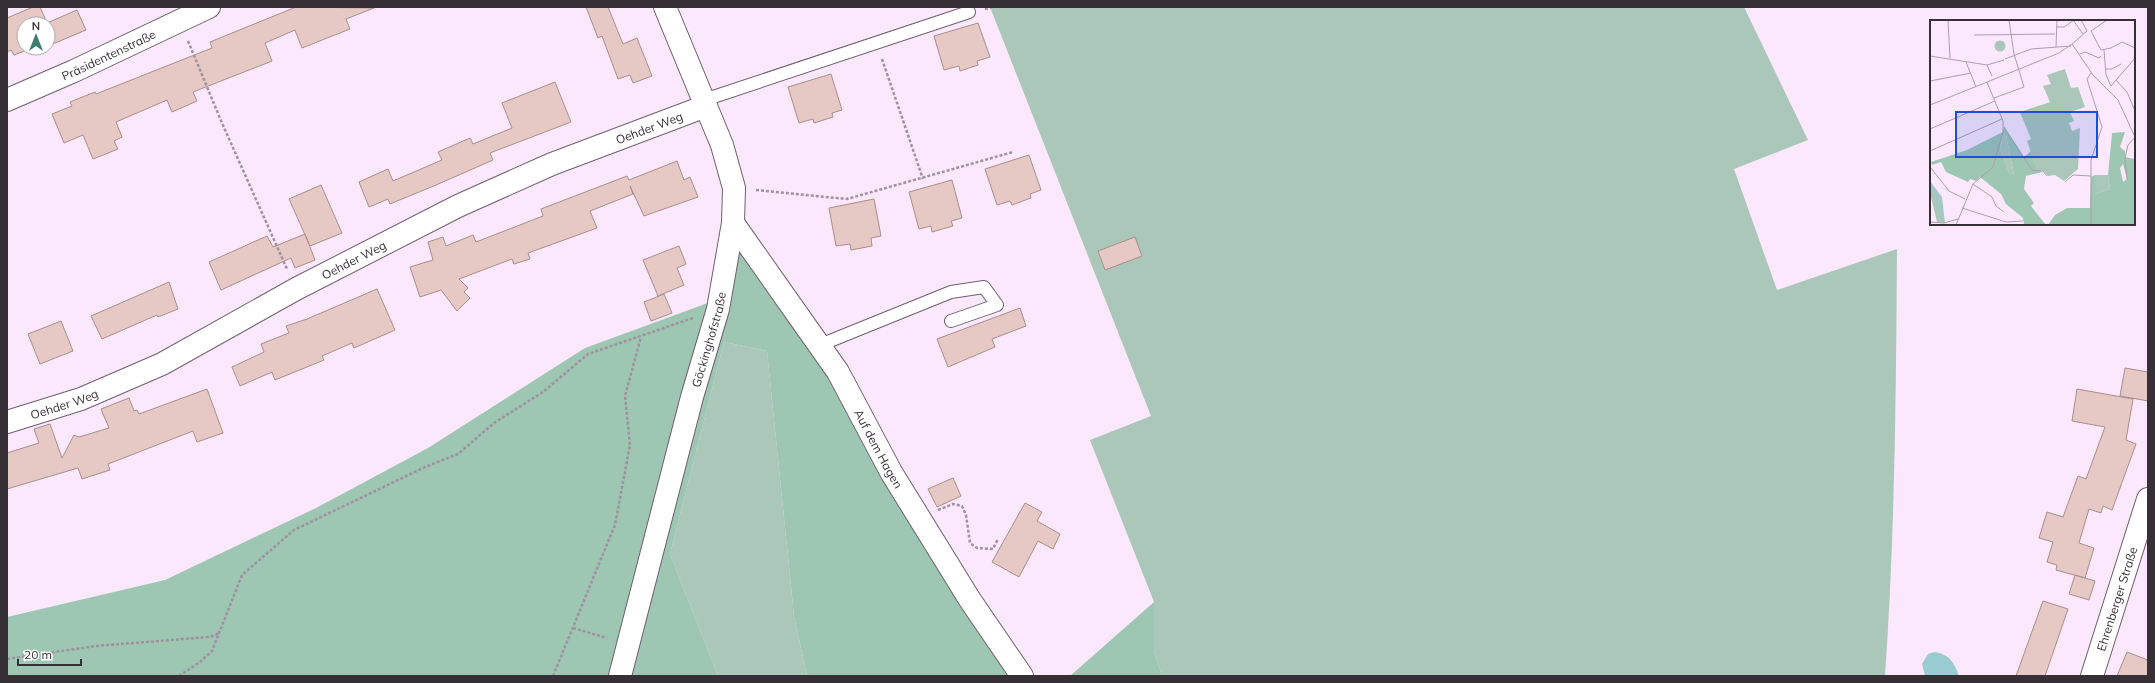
<svg xmlns="http://www.w3.org/2000/svg" width="2155" height="683" viewBox="0 0 2155 683" font-family="Mulish,sans-serif">
  <rect width="100%" height="100%" fill="#fce8fc"/>
  <path fill="#aac7b9" d="M 990,7 L 1744,7 L 1808,140 L 1734,169 L 1777,290 L 1897,249 C 1896,392 1895,534 1885,676 L 1162,676 L 1154,651 L 1154,602 L 1090,440 L 1151,416 Z
    M 724,342 L 767,351 L 794,616 L 807,676 L 718,676 L 670,554 Z"/>
  <path fill="#9dc7b3" d="M 740,231 L 950,562 L 1027,676 L 807,676 L 794,616 L 767,351 L 724,342 L 670,554 L 718,676 L 7,676 L 7,617 L 165,580 L 316,508 L 428,448 L 585,348 L 716,300 Z
    M 1154,602 L 1154,651 L 1162,676 L 1070,676 Z"/>
  <path fill="#98cbd2" d="M 1934,652 C 1949,654 1954,662 1959,676 L 1925,676 L 1922,664 L 1928,654 Z"/>
  <path fill="#e6c8c4" stroke="#aa8e8a" d="M 33,7 L 40,7 L 47,23 L 77,10 L 86,30 L 48,46 L 48,24 L 24,24 L 24,48 L 32,48 L 14,55 L 11,50 L 7,52 L 7,18 Z
    M 296,7 L 374,8 L 346,19 L 350,29 L 302,48 L 295,30 L 265,43 L 272,61 L 193,92 L 197,101 L 172,112 L 167,100 L 116,122 L 122,137 L 114,141 L 118,149 L 93,159 L 83,135 L 64,143 L 52,114 L 72,106 L 70,102 L 95,92 L 96,94 L 212,48 L 210,42 Z
    M 586,7 L 608,7 L 623,44 L 637,38 L 652,76 L 633,83 L 630,75 L 618,79 L 602,36 L 598,38 Z
    M 978,23 L 990,57 L 977,61 L 978,65 L 960,71 L 959,66 L 944,70 L 934,36 Z
    M 831,74 L 842,110 L 832,113 L 833,117 L 814,123 L 813,119 L 799,123 L 788,87 Z
    M 555,82 L 571,122 L 490,153 L 493,160 L 436,185 L 390,204 L 388,199 L 369,207 L 359,182 L 388,169 L 393,181 L 442,160 L 438,152 L 470,138 L 473,144 L 512,128 L 502,103 Z
    M 1029,155 L 1041,190 L 1030,194 L 1031,198 L 1012,205 L 1010,201 L 997,205 L 985,169 Z
    M 677,161 L 684,180 L 690,177 L 698,197 L 644,216 L 630,186 L 633,194 L 590,211 L 597,228 L 528,253 L 530,259 L 514,264 L 512,259 L 459,279 L 468,288 L 464,292 L 470,298 L 457,311 L 441,290 L 420,297 L 410,267 L 433,260 L 428,242 L 443,237 L 446,246 L 473,235 L 476,242 L 543,216 L 541,209 L 627,176 L 629,180 Z
    M 952,180 L 962,218 L 951,221 L 953,226 L 932,232 L 931,226 L 919,229 L 909,192 Z
    M 321,185 L 342,233 L 310,246 L 289,199 Z
    M 874,199 L 881,236 L 871,238 L 872,246 L 851,250 L 850,244 L 836,246 L 829,208 Z
    M 305,234 L 315,260 L 295,268 L 291,258 L 221,290 L 209,262 L 267,236 L 273,247 Z
    M 1135,237 L 1142,256 L 1105,270 L 1098,251 Z
    M 679,246 L 686,264 L 677,268 L 684,285 L 658,296 L 643,260 Z
    M 169,282 L 178,309 L 158,317 L 157,315 L 102,339 L 91,316 Z
    M 377,289 L 395,330 L 354,348 L 352,343 L 322,356 L 324,360 L 275,380 L 272,372 L 240,386 L 232,367 L 264,352 L 261,344 L 289,333 L 286,326 L 307,319 Z
    M 664,294 L 672,313 L 651,321 L 644,302 Z
    M 1020,308 L 1026,326 L 992,339 L 995,347 L 948,367 L 937,339 Z
    M 61,321 L 73,351 L 40,364 L 28,334 Z
    M 2125,368 L 2148,372 L 2148,401 L 2120,396 Z
    M 207,389 L 223,433 L 197,442 L 193,431 L 108,464 L 110,470 L 82,479 L 78,468 L 7,489 L 7,453 L 39,443 L 34,429 L 50,424 L 62,458 L 74,435 L 79,437 L 109,428 L 101,409 L 129,398 L 134,411 L 137,410 L 139,414 Z
    M 2077,389 L 2133,399 L 2126,440 L 2136,444 L 2112,510 L 2103,506 L 2101,513 L 2089,509 L 2079,543 L 2094,548 L 2085,578 L 2056,570 L 2057,565 L 2047,562 L 2053,542 L 2039,538 L 2047,512 L 2063,517 L 2078,476 L 2086,479 L 2105,427 L 2072,421 Z
    M 953,478 L 961,496 L 937,507 L 928,489 Z
    M 1025,503 L 1042,512 L 1037,521 L 1060,534 L 1053,549 L 1038,541 L 1019,577 L 992,562 Z
    M 2075,575 L 2095,581 L 2089,600 L 2069,594 Z
    M 2043,601 L 2068,609 L 2045,676 L 2016,676 Z
    M 2127,652 L 2148,660 L 2148,676 L 2117,676 Z"/>
  <g fill="none" stroke-linecap="round" stroke-linejoin="round">
    <defs>
      <path id="service" d="M 704,100 L 969,12
        M 820,345 L 951,292 L 984,287 L 997,305 L 951,321"/>
      <g id="minor">
        <path id="s1" d="M 7,100 L 74,71 L 209,7"/>
        <path id="s2" d="M 733,223 L 838,372 L 891,472 L 970,600 L 1022,676"/>
        <path id="s3" d="M 7,422 L 81,399 L 162,364 L 296,289 L 458,206 L 552,164 L 706,106"/>
        <path id="s4" d="M 620,676 L 692,397 L 718,309 L 733,223 L 734,188 L 722,145 L 665,7"/>
        <path id="s5" d="M 2092,676 L 2148,499"/>
      </g>
    </defs>
    <use href="#service" stroke="#6f5e6f" stroke-width="14"/>
    <use href="#minor" stroke="#6f5e6f" stroke-width="24"/>
    <path stroke="#9f919f" stroke-width="2.5" stroke-dasharray="3 2" stroke-linecap="butt" d="M 985,9 L 992,7
      M 188,41 L 222,123 L 287,269
      M 882,59 L 923,179
      M 756,190 L 847,199 L 1013,152
      M 938,510 L 953,504 L 962,506 L 966,515 L 970,543 L 977,548 L 993,549 L 998,539
      M 573,628 L 607,638
      M 7,659 L 96,646 L 209,637 L 216,635 L 219,631
      M 179,676 L 200,662 L 212,651 L 242,575 L 294,530 L 425,467 L 458,454 L 494,423 L 543,392 L 588,354 L 693,318
      M 553,676 L 615,525 L 630,445 L 625,396 L 641,337"/>
    <use href="#service" stroke="#fff" stroke-width="12"/>
    <use href="#minor" stroke="#fff" stroke-width="22"/>
  </g>
  <g text-anchor="middle" dominant-baseline="central" stroke-width="3.5" stroke-linejoin="round" paint-order="stroke">
    <g font-size="12" fill="#362f36" stroke="#fff">
      <text stroke="none"><textPath href="#s1" startOffset="111">Präsidentenstraße</textPath></text>
      <text stroke="none"><textPath href="#s3" startOffset="708">Oehder Weg</textPath></text>
      <text stroke="none"><textPath href="#s3" startOffset="384">Oehder Weg</textPath></text>
      <text stroke="none"><textPath href="#s4" startOffset="348">Göckinghofstraße</textPath></text>
      <text stroke="none"><textPath href="#s3" startOffset="60">Oehder Weg</textPath></text>
      <text stroke="none"><textPath href="#s2" startOffset="269">Auf dem Hagen</textPath></text>
      <text stroke="none"><textPath href="#s5" startOffset="81">Ehrenberger Straße</textPath></text>
    </g>
  </g>
  <g transform="translate(1930 20)">
    <rect width="205" height="205" fill="#fce8fc"/>
    <path d="M64.5 26a5.5 5.5 0 1 1 11 0a5.5 5.5 0 1 1-11 0ZM 135,49 L 141,68 L 148,67 L 155,87 L 140,92 L 144,101 L 139,103 L 142,111 L 150,108 L 148,149 L 134,161 L 125,155 L 118,156 L 114,151 L 107,150 L 97,121 L 101,119 L 90,92 L 120,82 L 113,66 L 121,64 L 117,55 ZM 73,114 L 76,115 L 84,155 L 80,155 L 70,128 ZM 165,155 L 178,155 L 180,169 L 165,174 ZM 0,161 L 12,177 L 15,203 L 7,202 L 0,173 Z" fill="#aac7b9"/>
    <path d="M 74,107 L 94,137 L 101,131 L 107,150 L 113,152 L 96,156 L 94,169 L 104,183 L 101,186 L 116,205 L 94,205 L 93,198 L 76,184 L 71,174 L 50,157 L 46,161 L 40,159 L 38,162 L 16,152 L 11,142 L 2,145 L 1,142 L 37,130 L 73,112 ZM 73,114 L 76,115 L 84,155 L 80,155 L 70,128 ZM 195,112 L 190,127 L 195,131 L 195,137 L 205,139 L 205,205 L 118,205 L 125,195 L 137,188 L 160,188 L 161,157 L 165,155 L 165,174 L 180,169 L 178,155 L 182,113 ZM 193,144 L 197,159 L 193,162 L 190,148 Z" fill="#9dc7b3" fill-rule="evenodd"/>
    <path fill="none" stroke="#98cbd2" stroke-width="2" d="M 0,164 L 8,176 L 12,199"/>
    <path fill="none" stroke="#ad9ead" stroke-width="1" d="M 18,0 L 20,38M 143,0 L 153,14M 151,0 L 157,11 L 142,24 L 163,55 L 188,80 L 205,117M 126,7 L 134,7 L 144,0M 161,11 L 171,30 L 181,28 L 192,22 L 205,28M 161,11 L 177,0M 44,15 L 125,14M 126,27 L 127,0M 174,30 L 176,55 L 181,66 L 205,38M 150,34 L 155,32 L 169,38 L 171,36M 0,36 L 57,45 L 62,56M 75,39 L 101,29 L 141,26M 36,42 L 46,67M 57,45 L 74,40M 176,49 L 182,49 L 191,44M 186,60 L 197,72 L 205,91M 0,61 L 41,53M 64,78 L 94,67 L 84,34 L 79,0M 0,85 L 129,33 L 142,24M 74,107 L 102,150 L 113,151 L 117,156M 0,109 L 65,81M 0,131 L 72,99M 1,148 L 19,171 L 35,179M 197,159 L 195,138 L 198,125 L 205,117M 135,162 L 143,155 L 161,156M 43,164 L 62,177 L 66,186 L 74,192M 32,188 L 76,202 L 93,201M 0,202 L 14,203 L 28,199M 26,205 L 43,164 L 63,147 L 73,112 L 73,101 L 57,62M 161,205 L 161,140 L 172,107 L 157,59 L 161,53"/>
    <path fill="#1d4ed8" fill-opacity="0.15" stroke="#1d4ed8" stroke-width="2" d="M 26,92 L 167,92 L 167,137 L 26,137 Z"/>
    <rect width="205" height="205" fill="none" stroke="#362f36" stroke-width="2"/>
  </g>
  <rect width="2155" height="683" fill="none" stroke="#362f36" stroke-width="16"/>
  <g transform="translate(36 36)"><circle r="19" fill="#ffffff" stroke="#afacaf"/>
  <path d="M0-3L7 15L0 10L-7 15Z" fill="#3a7d6e"/>
  <text y="-6" font-size="11" font-weight="bold" text-anchor="middle" fill="#362f36">N</text>
  </g>
  <path d="M18 659v6h63v-6" fill="none" stroke="#362f36" stroke-width="2"/>
  <text x="24" y="659" font-size="12" fill="#362f36" stroke="#ffffff" stroke-width="3" paint-order="stroke">20 m</text>
</svg>
